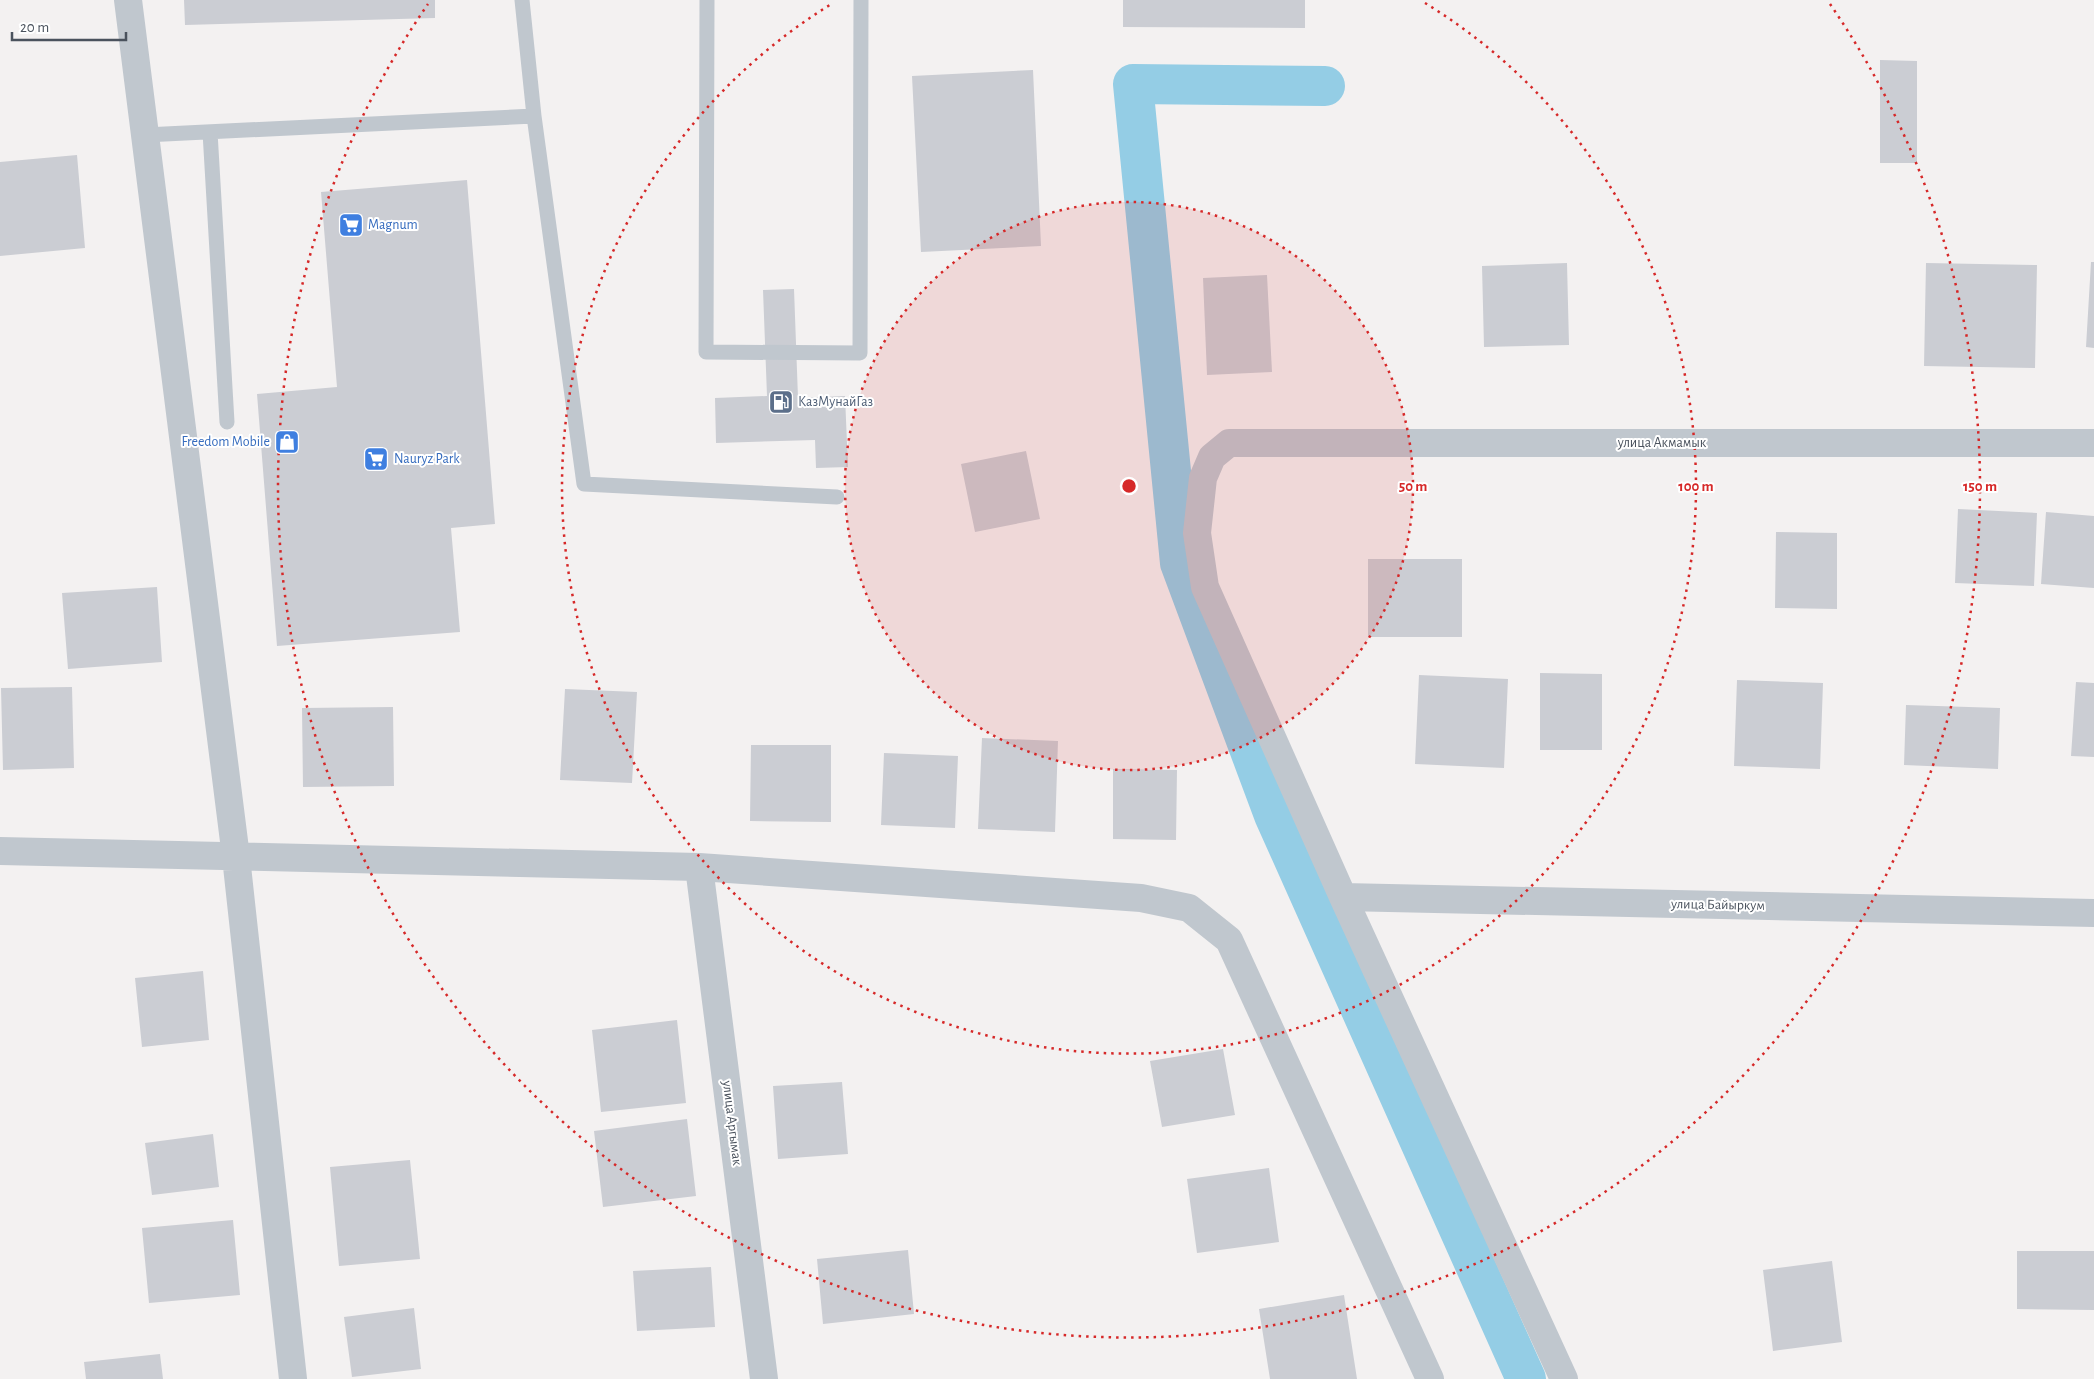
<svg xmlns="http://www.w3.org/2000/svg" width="2094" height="1379" viewBox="0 0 2094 1379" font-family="'Alegreya Sans',sans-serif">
  <rect width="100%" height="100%" fill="#f3f1f1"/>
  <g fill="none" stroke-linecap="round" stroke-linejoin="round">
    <path stroke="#94cde5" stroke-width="40" d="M 1325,86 L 1133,84 L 1180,563 L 1274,815 L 1526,1379"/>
  </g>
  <path fill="#cbcdd3" d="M 184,0 L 435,0 L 435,18 L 185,25 Z
    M 1123,0 L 1305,0 L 1305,28 L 1123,27 Z
    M 1880,60 L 1917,61 L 1917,163 L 1880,163 Z
    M 1033,70 L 1041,246 L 921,252 L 912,76 Z
    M 77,155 L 85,248 L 0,256 L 0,162 Z
    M 467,180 L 495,524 L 451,528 L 460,632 L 277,646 L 257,394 L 337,387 L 321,192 Z
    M 2091,262 L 2094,262 L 2094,348 L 2086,347 Z
    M 1567,263 L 1569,345 L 1484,347 L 1482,266 Z
    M 1926,263 L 2037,265 L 2035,368 L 1924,366 Z
    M 1267,275 L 1272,372 L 1207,375 L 1203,278 Z
    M 794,289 L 798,398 L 845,396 L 848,467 L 816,468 L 815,440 L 716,443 L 715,398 L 767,396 L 763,290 Z
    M 1026,451 L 1040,519 L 975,532 L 961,464 Z
    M 1958,509 L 2037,513 L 2034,586 L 1955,583 Z
    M 2046,512 L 2094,516 L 2094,588 L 2041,584 Z
    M 1776,532 L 1837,533 L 1837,609 L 1775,608 Z
    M 1368,559 L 1462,559 L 1462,637 L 1368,637 Z
    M 157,587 L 162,662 L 68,669 L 62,593 Z
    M 1540,673 L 1602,674 L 1602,750 L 1540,750 Z
    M 1419,675 L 1508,679 L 1504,768 L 1415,764 Z
    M 1737,680 L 1823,683 L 1820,769 L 1734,766 Z
    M 2076,682 L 2094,683 L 2094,757 L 2071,756 Z
    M 72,687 L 74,768 L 3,770 L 1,688 Z
    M 565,689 L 637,692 L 632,783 L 560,780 Z
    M 1906,705 L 2000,708 L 1998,769 L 1904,765 Z
    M 393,707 L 394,786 L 303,787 L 302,708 Z
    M 982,738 L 1058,741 L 1055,832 L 978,829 Z
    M 751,745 L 831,745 L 831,822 L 750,821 Z
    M 884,753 L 958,756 L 955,828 L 881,825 Z
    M 1113,769 L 1177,770 L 1176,840 L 1113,839 Z
    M 203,971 L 209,1040 L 142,1047 L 135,978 Z
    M 677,1020 L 686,1103 L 601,1112 L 592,1030 Z
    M 1223,1049 L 1235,1115 L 1162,1127 L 1150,1061 Z
    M 842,1082 L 848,1154 L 778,1159 L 773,1086 Z
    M 687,1119 L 696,1196 L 603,1207 L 594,1131 Z
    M 213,1134 L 219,1187 L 152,1195 L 145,1143 Z
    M 410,1160 L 420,1259 L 339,1266 L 330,1167 Z
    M 1269,1168 L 1279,1242 L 1197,1253 L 1187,1179 Z
    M 233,1220 L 240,1295 L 149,1303 L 142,1228 Z
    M 908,1250 L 914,1314 L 823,1324 L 817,1259 Z
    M 2017,1251 L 2094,1251 L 2094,1310 L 2017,1309 Z
    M 1832,1261 L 1842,1342 L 1773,1351 L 1763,1270 Z
    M 711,1267 L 715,1327 L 637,1331 L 633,1271 Z
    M 1344,1295 L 1357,1379 L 1270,1379 L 1259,1309 Z
    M 414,1308 L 421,1369 L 352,1377 L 344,1317 Z
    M 160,1354 L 163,1379 L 86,1379 L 84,1362 Z"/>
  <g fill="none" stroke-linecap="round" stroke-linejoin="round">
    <path stroke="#c0c7ce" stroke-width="15" d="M 707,0 L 706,352 L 860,353 L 861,0
      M 534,116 L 584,484 L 837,497
      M 210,132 L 227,422
      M 145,135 L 534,116 L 522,0"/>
    <path stroke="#c0c7ce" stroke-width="28" d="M 128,0 L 236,857 L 293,1379
      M 0,851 L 699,867 L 1141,898 L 1189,908 L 1229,940 L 1430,1379
      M 699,867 L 764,1379
      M 1343,897 L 2094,913
      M 1564,1379 L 1343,897 L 1205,587 L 1197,533 L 1203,478 L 1212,457 L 1229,443 L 2094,443"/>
  </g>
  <circle cx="1129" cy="486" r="284" fill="#d62828" fill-opacity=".12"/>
  <g fill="none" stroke="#d62828" stroke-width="2.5" stroke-dasharray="2.5 5">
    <circle cx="1129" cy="486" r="284"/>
    <path d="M1425 3A567 567 0 1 1 833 3"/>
    <path d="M1830 4A851 851 0 1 1 428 4"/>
  </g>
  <defs>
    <symbol id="supermarket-square" viewBox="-11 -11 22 22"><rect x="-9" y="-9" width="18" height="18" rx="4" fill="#3f7fe0" stroke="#fff"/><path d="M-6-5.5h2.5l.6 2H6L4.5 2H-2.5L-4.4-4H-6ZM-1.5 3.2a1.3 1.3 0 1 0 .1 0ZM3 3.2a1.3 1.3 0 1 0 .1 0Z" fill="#fff"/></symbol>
    <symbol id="fuel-square" viewBox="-11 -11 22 22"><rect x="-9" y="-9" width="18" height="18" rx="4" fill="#5c6f8a" stroke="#fff"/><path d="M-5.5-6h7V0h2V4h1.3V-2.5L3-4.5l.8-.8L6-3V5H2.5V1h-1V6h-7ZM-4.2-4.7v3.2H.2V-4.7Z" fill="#fff"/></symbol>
    <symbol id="shop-square" viewBox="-11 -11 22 22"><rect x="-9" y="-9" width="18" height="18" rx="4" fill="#3f7fe0" stroke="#fff"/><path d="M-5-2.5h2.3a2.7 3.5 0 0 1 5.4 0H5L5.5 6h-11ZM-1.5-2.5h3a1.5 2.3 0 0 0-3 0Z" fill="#fff"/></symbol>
  </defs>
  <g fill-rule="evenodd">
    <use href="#supermarket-square" x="337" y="211" width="28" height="28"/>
    <use href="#fuel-square" x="767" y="388" width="28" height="28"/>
    <use href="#shop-square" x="273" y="428" width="28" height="28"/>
    <use href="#supermarket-square" x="362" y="445" width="28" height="28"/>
  </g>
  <g text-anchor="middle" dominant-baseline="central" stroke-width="4" stroke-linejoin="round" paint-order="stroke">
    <g font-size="14" fill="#366cbe" stroke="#fff" text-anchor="start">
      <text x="368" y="225">Magnum</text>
      <text x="270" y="442" text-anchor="end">Freedom Mobile</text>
      <text x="394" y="459">Nauryz Park</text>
    </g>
    <g font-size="14" fill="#4e5e75" stroke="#fff" text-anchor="start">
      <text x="798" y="402">КазМунайГаз</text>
    </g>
    <g font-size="14" fill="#4a525d" stroke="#fff">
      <text x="1662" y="443">улица Акмамык</text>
      <text transform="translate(1718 905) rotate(1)">улица Байыркум</text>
      <text transform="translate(732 1123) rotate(83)">улица Аргымак</text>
    </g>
  </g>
  <circle cx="1129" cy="486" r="8" fill="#d62828" stroke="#fff" stroke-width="2.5"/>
  <g font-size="15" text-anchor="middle" font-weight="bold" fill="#d62828" stroke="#fff" stroke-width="4" stroke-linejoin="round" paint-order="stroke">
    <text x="1413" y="491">50 m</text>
    <text x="1696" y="491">100 m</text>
    <text x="1980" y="491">150 m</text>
  </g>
  <path d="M12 32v8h114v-8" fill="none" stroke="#4a525d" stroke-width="2.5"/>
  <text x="20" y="32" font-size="15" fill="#4a525d" stroke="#ffffff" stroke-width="4" paint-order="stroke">20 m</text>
</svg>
